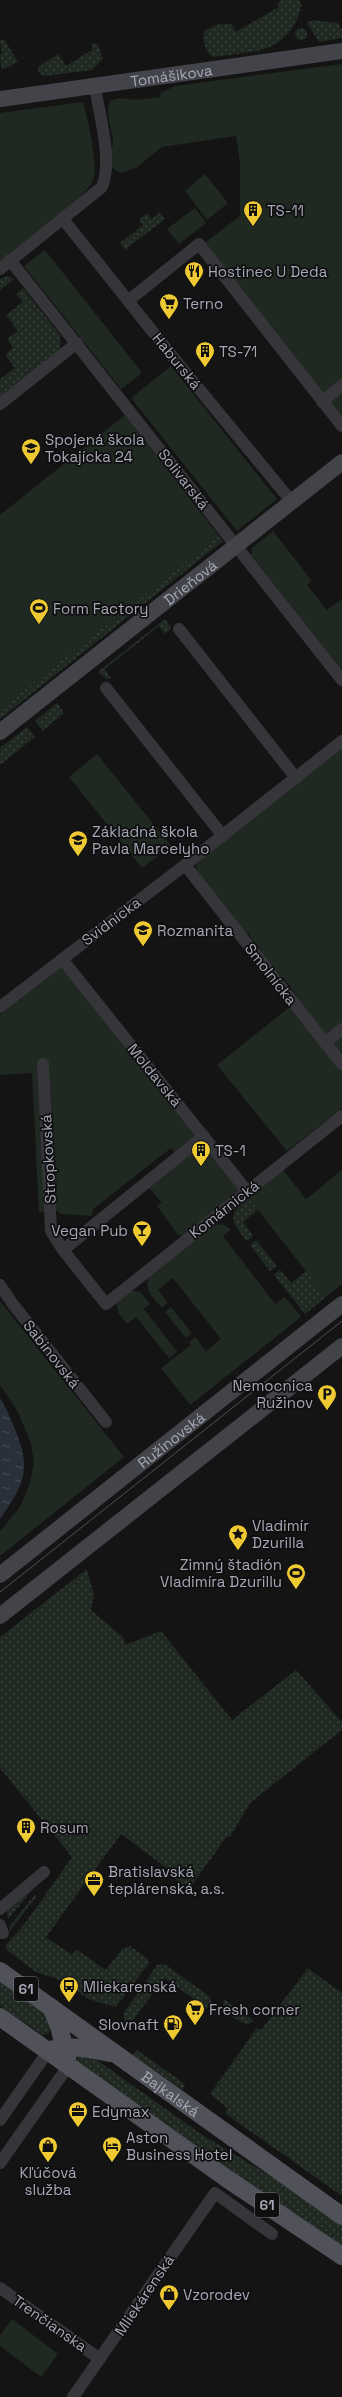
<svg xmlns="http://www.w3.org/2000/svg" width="342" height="2397" viewBox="0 0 342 2397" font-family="'Space Grotesk',sans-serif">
  <defs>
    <pattern id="grass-dots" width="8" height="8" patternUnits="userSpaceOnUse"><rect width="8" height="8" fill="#202822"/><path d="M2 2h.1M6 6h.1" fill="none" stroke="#3d4440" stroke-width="1.8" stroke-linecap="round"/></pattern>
    <pattern id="water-ripples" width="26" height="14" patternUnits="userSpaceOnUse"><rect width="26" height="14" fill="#2a3039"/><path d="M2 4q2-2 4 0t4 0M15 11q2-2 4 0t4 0" fill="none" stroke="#464b53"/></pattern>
  </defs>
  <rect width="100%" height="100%" fill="#141415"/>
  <path fill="url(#grass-dots)" d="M 282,0 L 299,0 L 302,5 C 288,55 256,51 212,57 C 205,50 202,40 204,31 L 221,23 L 224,25 L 231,23 L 236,32 L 279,7 L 277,3 Z
    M 313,20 L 338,23 L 342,30 L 342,38 L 319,42 L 307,23 Z
    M295 34a6 6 0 1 1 12 0a6 6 0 1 1-12 0Z
    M 4,39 L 18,62 L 2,70 L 0,55 L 2,53 L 0,41 Z
    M 92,43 L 98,44 L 103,59 L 92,70 L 44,76 L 38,72 L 38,67 L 58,54 L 66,66 L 92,50 Z
    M 160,212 L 165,219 L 125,250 L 120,243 L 143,225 L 139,219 L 147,213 L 152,219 Z
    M 7,276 L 14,279 L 0,290 L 0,279 Z
    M 23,288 L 60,335 L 61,344 L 59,350 L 0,396 L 0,379 L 15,368 L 5,355 L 13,348 L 7,339 L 18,331 L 6,315 L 23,302 L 16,294 Z
    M 219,536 L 223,541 L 0,719 L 0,709 Z
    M 165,619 L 171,628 L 165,634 L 159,626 L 105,669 L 111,678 L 106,679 L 98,672 Z
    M 57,703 L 64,713 L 43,731 L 35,721 Z
    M 27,727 L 35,737 L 0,765 L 0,748 Z
    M 248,1197 L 258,1210 L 243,1222 L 253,1236 L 247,1241 C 230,1220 227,1216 248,1197 Z
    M 256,1240 L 277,1266 L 270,1271 L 250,1245 Z
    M 280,1270 L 291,1283 L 306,1271 L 326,1297 L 305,1314 L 274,1275 Z
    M 87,1569 L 94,1595 L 91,1610 L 124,1638 L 125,1645 L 161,1631 L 232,1720 L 296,1670 L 342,1722 L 342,1730 L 250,1803 L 230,1837 L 227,1836 L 190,1888 L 194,1893 L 175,1879 L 177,1876 L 121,1834 L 46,1937 L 72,1955 L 76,1949 L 106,1970 L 122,1949 L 130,1946 L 148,1959 L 149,1963 L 116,2007 L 88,1999 L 66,1982 L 36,1972 L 8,1951 L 5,1946 L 26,1922 L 72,1857 L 0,1768 L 0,1637 Z
    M 32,1888 L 33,1889 L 8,1919 L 7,1910 Z
    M 35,1895 L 37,1896 L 10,1931 L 9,1926 Z
    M 162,1964 L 166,1965 L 209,1996 L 212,2002 L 207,2008 L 164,1978 L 129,2026 L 124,2026 L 124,2013 L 157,1965 Z
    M 308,1968 L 342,1993 L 342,2196 L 226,2114 L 227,2108 L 210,2094 L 257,2028 L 261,2030 Z
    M 0,1979 L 46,2011 L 52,2027 L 49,2033 L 43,2035 L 0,2006 Z
    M 224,1999 L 254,2021 L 248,2024 C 239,2023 226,2013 223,2005 Z
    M 137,2050 L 185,2084 L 183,2090 L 133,2055 Z
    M 79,2055 L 90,2055 L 201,2134 L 292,2189 L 342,2225 L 342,2248 L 79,2065 L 76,2058 Z"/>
  <path fill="#202822" d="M 342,64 L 342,381 L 327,393 L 320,392 L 203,244 L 240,216 L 240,163 L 236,136 L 162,147 L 136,168 L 122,173 C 116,171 112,169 110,163 C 108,154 113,150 113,141 C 112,130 104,110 111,100 L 120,98 L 136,100 L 160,97 L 161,93 L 175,86 Z
    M 83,102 C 88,120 97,160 94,177 C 89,198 19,247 0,263 L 0,113 Z
    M 205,174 L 228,203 L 207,220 L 185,191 Z
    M 195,208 L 206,223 L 179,244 L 167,229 Z
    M 45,250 L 140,370 L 141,374 L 121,389 L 24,266 Z
    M 171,366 L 277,499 L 237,531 L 131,398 Z
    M 342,385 L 342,419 L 326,399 Z
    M 125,415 L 219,536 L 0,709 L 0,515 Z
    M 273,531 L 312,581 L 307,585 L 327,610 L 342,599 L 342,670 L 251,555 L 252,548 Z
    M 342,747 L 342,1026 L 332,1034 L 325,1033 L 294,998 L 297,996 L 283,977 L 280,979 L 259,953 L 261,951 L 248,933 L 245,935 L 196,871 L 197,862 Z
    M 97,754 L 171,846 L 142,868 L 69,777 Z
    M 64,965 L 201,1135 L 177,1155 L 171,1148 L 93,1209 L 92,1216 L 61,1214 L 54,1209 L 39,1213 L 32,1073 L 0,1075 L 0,1015 Z
    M 292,1005 L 342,1069 L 342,1108 L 287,1151 L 217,1065 Z
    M 342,1032 L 342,1060 L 328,1043 Z
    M 203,1140 L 244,1191 L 186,1236 L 178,1235 L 157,1206 L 162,1203 L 147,1186 Z
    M 283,1170 L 306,1199 L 342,1170 L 342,1284 L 326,1297 L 248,1197 Z
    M 215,1224 L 224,1225 L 231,1229 L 223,1236 L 275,1304 L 285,1297 L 301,1317 L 190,1405 L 161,1368 L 191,1345 L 189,1342 L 195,1337 L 206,1351 L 221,1339 L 173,1278 L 158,1290 L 168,1303 L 162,1308 C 154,1299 143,1289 149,1277 Z
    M 131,1290 L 140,1292 L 150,1304 L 144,1309 L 177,1352 L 169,1358 L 136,1317 L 127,1324 L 118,1312 L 116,1303 Z
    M 0,1301 L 124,1457 L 0,1556 L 0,1531 L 20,1507 L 30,1483 L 34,1462 L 31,1444 L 18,1412 L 0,1385 Z
    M 171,1307 L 192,1333 L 186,1338 L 165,1312 Z
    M 12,2319 L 58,2354 L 41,2377 L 0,2346 L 0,2335 Z"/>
  <path fill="url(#water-ripples)" d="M 0,1398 C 7,1409 11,1420 16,1432 C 32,1470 23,1486 0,1519 Z"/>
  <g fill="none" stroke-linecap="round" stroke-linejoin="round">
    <path stroke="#35353a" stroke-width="12" d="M 63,219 L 172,356 L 292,502
      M 10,260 L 342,680
      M 0,269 L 102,187 C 113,160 99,115 95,86
      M 128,301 L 199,244 L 342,426
      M 322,402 L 342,385
      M 0,404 L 77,343
      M 179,629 L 296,778
      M 106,688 L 223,836
      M 185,865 L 342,1064
      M 62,959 L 247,1191
      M 0,1007 L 185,865 L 342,741
      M 325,1043 L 342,1029
      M 43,1064 L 51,1231 L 63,1250 L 106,1304 L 342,1116
      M 63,1250 L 204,1136
      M 0,1285 L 12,1303 L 106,1422
      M 0,1909 L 44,1872
      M 0,1925 L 3,1933
      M 0,2120 L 49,2050
      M 0,2163 L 69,2065
      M 0,2288 L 100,2359
      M 73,2397 L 215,2193 L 272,2234"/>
    <g stroke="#43444a" stroke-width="16">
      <path id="s1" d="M 0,99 L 342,51"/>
      <path id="s2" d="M 0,732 L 342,462"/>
      <path id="s3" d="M 0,1575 L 342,1304"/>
      <path d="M 0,1616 L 342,1346"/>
    </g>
    <g stroke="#515259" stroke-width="18">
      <path id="s4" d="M 0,1971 L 342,2216"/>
      <path d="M 51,2007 L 59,2026 L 67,2058"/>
      <path d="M 0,2017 L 226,2178 L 342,2256"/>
      <path d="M 49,2050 C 71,2045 89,2048 110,2053"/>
    </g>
    <path stroke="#4e4f55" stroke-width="1" d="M 0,1592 L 342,1321"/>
  </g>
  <defs>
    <symbol id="building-pin" viewBox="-11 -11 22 30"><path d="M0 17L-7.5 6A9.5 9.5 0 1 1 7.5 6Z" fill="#efc932" stroke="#0f0f10"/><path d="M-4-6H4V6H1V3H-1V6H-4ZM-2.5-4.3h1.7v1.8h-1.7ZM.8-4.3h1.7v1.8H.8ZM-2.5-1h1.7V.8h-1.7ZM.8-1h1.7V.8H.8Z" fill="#111"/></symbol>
    <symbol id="restaurant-pin" viewBox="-11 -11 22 30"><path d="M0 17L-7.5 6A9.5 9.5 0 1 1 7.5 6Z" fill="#efc932" stroke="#0f0f10"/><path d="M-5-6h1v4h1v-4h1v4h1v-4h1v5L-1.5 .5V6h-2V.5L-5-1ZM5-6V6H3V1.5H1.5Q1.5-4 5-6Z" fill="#111"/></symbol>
    <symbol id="supermarket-pin" viewBox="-11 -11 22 30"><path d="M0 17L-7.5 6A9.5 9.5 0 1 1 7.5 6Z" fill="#efc932" stroke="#0f0f10"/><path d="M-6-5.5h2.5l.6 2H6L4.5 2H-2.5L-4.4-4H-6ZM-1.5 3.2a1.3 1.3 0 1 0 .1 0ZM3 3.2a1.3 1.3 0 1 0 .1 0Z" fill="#111"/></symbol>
    <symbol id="school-pin" viewBox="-11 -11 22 30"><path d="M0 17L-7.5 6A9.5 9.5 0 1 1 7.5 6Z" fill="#efc932" stroke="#0f0f10"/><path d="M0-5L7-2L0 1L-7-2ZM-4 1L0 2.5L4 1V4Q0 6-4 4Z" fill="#111"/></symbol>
    <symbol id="stadium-pin" viewBox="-11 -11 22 30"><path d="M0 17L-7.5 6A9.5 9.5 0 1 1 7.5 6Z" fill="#efc932" stroke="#0f0f10"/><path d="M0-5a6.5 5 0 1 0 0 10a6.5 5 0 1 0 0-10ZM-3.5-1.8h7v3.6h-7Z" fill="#111"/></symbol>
    <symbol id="bar-pin" viewBox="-11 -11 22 30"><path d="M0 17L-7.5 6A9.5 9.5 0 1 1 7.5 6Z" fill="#efc932" stroke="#0f0f10"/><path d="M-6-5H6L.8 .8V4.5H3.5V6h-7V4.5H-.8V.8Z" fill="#111"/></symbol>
    <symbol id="parking-pin" viewBox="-11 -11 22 30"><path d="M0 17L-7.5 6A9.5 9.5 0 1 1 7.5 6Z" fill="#efc932" stroke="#0f0f10"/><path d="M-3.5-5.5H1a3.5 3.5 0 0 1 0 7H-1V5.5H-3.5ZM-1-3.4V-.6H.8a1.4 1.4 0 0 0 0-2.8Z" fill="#111"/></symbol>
    <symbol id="sight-pin" viewBox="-11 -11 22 30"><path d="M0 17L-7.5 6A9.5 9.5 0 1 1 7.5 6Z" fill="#efc932" stroke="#0f0f10"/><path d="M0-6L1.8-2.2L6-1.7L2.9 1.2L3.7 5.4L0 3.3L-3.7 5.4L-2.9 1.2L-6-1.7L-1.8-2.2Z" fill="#111"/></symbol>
    <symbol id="office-pin" viewBox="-11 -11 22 30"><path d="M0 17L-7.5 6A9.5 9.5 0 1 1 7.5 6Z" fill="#efc932" stroke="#0f0f10"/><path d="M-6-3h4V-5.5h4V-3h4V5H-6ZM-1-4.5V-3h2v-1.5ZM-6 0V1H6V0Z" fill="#111"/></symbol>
    <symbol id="bus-pin" viewBox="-11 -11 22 30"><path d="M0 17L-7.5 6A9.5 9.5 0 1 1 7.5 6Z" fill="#efc932" stroke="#0f0f10"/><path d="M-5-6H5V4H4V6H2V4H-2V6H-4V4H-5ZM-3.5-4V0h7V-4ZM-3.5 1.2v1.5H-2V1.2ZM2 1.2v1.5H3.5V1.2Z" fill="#111"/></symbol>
    <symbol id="fuel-pin" viewBox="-11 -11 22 30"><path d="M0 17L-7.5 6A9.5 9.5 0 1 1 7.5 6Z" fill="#efc932" stroke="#0f0f10"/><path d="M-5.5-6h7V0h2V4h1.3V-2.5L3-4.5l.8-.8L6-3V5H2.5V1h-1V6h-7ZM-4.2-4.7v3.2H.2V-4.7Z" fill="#111"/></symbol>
    <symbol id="shop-pin" viewBox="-11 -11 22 30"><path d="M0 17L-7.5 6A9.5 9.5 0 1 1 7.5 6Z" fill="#efc932" stroke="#0f0f10"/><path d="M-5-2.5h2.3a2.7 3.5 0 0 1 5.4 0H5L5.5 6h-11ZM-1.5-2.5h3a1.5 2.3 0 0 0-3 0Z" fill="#111"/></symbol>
    <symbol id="hotel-pin" viewBox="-11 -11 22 30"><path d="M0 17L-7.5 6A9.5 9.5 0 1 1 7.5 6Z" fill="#efc932" stroke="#0f0f10"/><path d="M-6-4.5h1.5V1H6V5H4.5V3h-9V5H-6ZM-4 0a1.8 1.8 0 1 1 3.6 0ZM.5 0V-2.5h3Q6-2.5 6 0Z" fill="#111"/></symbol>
  </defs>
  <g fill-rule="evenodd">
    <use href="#building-pin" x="242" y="199" width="22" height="30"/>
    <use href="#restaurant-pin" x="183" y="260" width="22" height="30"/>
    <use href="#supermarket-pin" x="158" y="292" width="22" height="30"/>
    <use href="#building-pin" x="194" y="340" width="22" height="30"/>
    <use href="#school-pin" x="20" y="437" width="22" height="30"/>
    <use href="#stadium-pin" x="28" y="597" width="22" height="30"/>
    <use href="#school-pin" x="67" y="829" width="22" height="30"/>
    <use href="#school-pin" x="132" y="919" width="22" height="30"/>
    <use href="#building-pin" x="190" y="1139" width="22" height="30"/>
    <use href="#bar-pin" x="131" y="1219" width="22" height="30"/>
    <use href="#parking-pin" x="316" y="1383" width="22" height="30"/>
    <use href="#sight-pin" x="227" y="1523" width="22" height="30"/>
    <use href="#stadium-pin" x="285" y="1562" width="22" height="30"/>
    <use href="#building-pin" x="15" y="1816" width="22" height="30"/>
    <use href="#office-pin" x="83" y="1869" width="22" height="30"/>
    <use href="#bus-pin" x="58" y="1975" width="22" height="30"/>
    <use href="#supermarket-pin" x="184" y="1998" width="22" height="30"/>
    <use href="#fuel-pin" x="162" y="2013" width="22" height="30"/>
    <use href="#office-pin" x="67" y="2100" width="22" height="30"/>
    <use href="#shop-pin" x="37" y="2135" width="22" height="30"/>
    <use href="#hotel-pin" x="101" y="2135" width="22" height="30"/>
    <use href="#shop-pin" x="158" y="2283" width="22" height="30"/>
  </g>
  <g text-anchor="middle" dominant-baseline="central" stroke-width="3.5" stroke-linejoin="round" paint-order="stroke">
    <g fill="#0f0f10" stroke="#797a84" stroke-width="1">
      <rect x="14" y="1977" width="24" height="24" rx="3"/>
      <rect x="255" y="2193" width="24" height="24" rx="3"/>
    </g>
    <g font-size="14" font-weight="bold" fill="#a6a8b6">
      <text x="26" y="1989">61</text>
      <text x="267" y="2205">61</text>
    </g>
    <g font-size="15" fill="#a6a8b6" stroke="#0f0f10">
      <text stroke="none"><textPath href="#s1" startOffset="173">Tomášikova</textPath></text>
      <text transform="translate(177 361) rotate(51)">Haburská</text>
      <text transform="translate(184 479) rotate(52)">Solivarská</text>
      <text stroke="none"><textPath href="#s2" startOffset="242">Drieňová</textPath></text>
      <text transform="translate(111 921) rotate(-37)">Svidnícka</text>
      <text transform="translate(271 974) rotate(52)">Smolnícka</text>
      <text transform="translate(155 1075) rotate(51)">Moldavská</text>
      <text transform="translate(48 1159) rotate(-93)">Stropkovská</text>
      <text transform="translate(224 1209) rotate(-38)">Komárnická</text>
      <text transform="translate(52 1354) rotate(52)">Sabinovská</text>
      <text stroke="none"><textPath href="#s3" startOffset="218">Ružinovská</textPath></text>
      <text stroke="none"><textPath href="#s4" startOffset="210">Bajkalská</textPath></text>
      <text transform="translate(144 2295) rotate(-56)">Mliekárenská</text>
      <text transform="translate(50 2323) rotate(35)">Trenčianska</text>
    </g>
    <g font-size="15" fill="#a6a8b6" stroke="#0f0f10" text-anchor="start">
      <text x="267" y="210">TS-11</text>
      <text x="208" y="271">Hostinec U Deda</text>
      <text x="183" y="303">Terno</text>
      <text x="219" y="351">TS-71</text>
      <text x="45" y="439">Spojená škola<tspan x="45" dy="17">Tokajícka 24</tspan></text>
      <text x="53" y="608">Form Factory</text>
      <text x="92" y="831">Základná škola<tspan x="92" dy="17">Pavla Marcelyho</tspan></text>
      <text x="157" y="930">Rozmanita</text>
      <text x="215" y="1150">TS-1</text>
      <text x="128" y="1230" text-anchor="end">Vegan Pub</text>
      <text x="313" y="1385" text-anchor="end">Nemocnica<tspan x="313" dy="17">Ružinov</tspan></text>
      <text x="252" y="1525">Vladimír<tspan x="252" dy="17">Dzurilla</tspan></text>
      <text x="282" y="1564" text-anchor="end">Zimný štadión<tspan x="282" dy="17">Vladimíra Dzurillu</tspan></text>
      <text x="40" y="1827">Rosum</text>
      <text x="108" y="1871">Bratislavská<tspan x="108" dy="17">teplárenská, a.s.</tspan></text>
      <text x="83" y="1986">Mliekarenská</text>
      <text x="209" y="2009">Fresh corner</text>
      <text x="159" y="2024" text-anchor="end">Slovnaft</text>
      <text x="92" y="2111">Edymax</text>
      <text x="126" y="2137">Aston<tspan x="126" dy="17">Business Hotel</tspan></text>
      <text x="48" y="2172" text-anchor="middle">Kľúčová<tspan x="48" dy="17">služba</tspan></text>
      <text x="183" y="2294">Vzorodev</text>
    </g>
  </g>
</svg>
